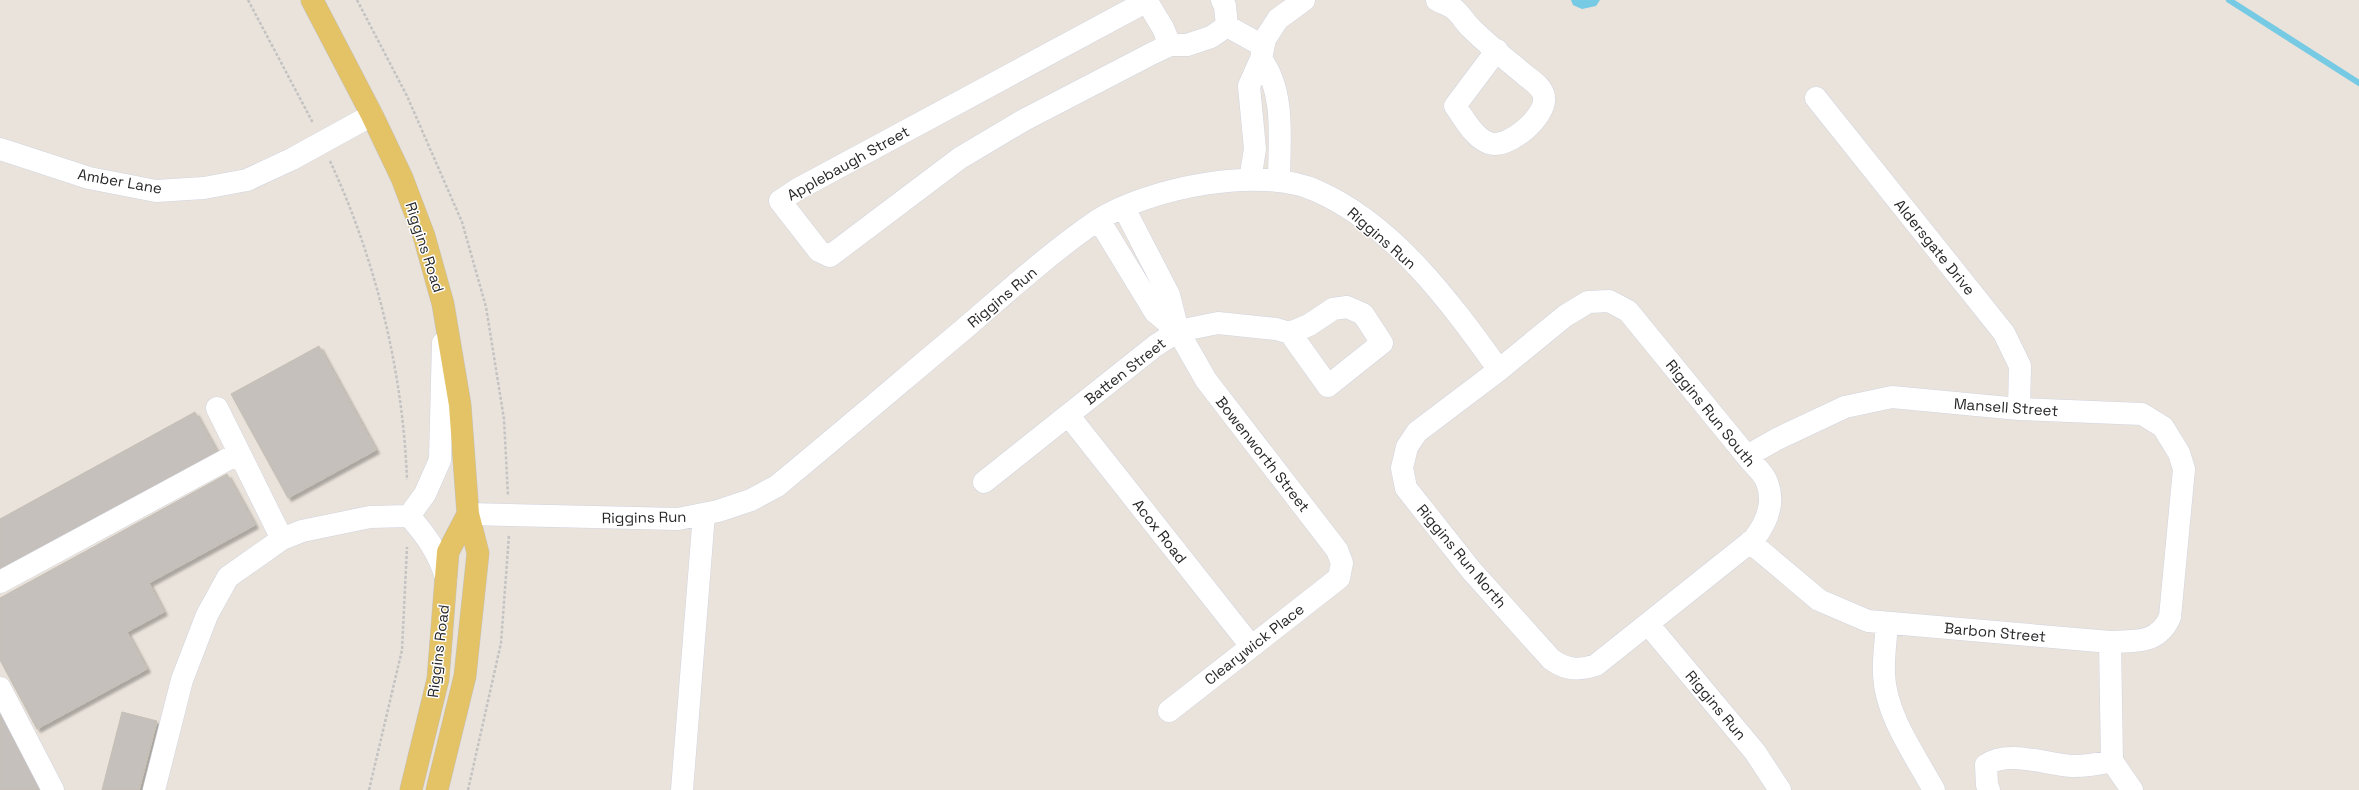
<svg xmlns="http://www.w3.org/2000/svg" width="2359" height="790" viewBox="0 0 2359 790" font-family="'Space Grotesk',sans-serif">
  <defs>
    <filter id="shadow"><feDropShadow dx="3.5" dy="3.5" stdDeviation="1" flood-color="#0004"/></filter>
  </defs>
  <rect width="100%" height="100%" fill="#eae3db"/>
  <path fill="#76cae3" d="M 1571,0 L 1600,0 L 1596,6 L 1582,9 L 1573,5 Z"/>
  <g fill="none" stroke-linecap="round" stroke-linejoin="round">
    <path stroke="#76cae3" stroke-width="6" d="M 2229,0 L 2359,83"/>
  </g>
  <path fill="#c5c0bb" stroke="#c5bfb5" filter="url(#shadow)" d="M 319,346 L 376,450 L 288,498 L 231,394 Z
    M 195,412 L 217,452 L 0,570 L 0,519 Z
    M 227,474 L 255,525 L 149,583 L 164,612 L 127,632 L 147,669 L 37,729 L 0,660 L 0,598 Z
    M 0,711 L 42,790 L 0,790 Z
    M 122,712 L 157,721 L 139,790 L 102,790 Z"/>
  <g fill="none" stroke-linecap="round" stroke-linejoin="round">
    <defs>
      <path id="minor" d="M 1146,0 L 1163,28 L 1170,45
        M 1222,0 L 1225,6 L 1227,26
        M 1437,0 C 1442,3 1449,5 1453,8 C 1461,14 1465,23 1472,29 C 1488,45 1507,60 1525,75 C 1532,81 1543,87 1544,97 C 1547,116 1508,150 1489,143 C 1474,138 1464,118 1455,106 L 1497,50
        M 1147,1 L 798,189 L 780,201 L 819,251 L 830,256 L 960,158 L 1024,120 L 1153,53 L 1170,45 L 1187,45 L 1211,37 L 1227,26 L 1263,46
        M 1261,59 C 1286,92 1279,142 1279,181
        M 1816,98 L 2004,333 L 2020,366 L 2019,409
        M 0,149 L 89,178 L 156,191 L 204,188 L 247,180 L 292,159 L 372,115
        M 1250,180 L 1255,149 L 1249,86 L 1261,59 L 1265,39 L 1278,19 L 1304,0
        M 1124,208 L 1169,295 L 1178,331 L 1206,380 L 1337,550 L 1342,563 L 1339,578 L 1169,711
        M 1099,220 L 1155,312 L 1178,331
        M 1609,301 L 1628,311 L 1750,460 C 1755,466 1763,473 1766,480 C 1776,502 1767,522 1754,539 L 1596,665 C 1579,671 1565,670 1551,659 L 1471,570 L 1406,488 L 1402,468 L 1407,447 L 1417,432 L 1499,370 L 1565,316 L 1588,302 Z
        M 217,408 L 282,539
        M 1069,416 L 1251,646
        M 1747,456 L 1777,439 L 1845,407 L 1892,397 L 2019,409 L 2142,414 L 2163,427 L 2179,453 L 2184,469 L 2170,617 C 2158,644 2136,641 2110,642 L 1868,621 L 1819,600 L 1750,542
        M 984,482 L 1155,346 L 1178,331 L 1218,323 L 1276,329 L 1290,333 L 1328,386 L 1382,343 L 1363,314 L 1347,307 L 1333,309 L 1309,325 L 1290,333
        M 468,514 L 678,519 L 718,511 L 751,500 L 777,486 C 840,434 902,381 964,329 C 1007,292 1052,251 1098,220 C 1149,188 1261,165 1317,191 C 1394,225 1451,303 1499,370
        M 409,516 L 425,494 L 440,460 L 443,343
        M 0,582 L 239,453
        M 1887,623 C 1886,640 1883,658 1884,675 C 1886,716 1915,755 1934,790
        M 1648,624 L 1755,752 L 1780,790
        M 2110,642 L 2112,761 L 2132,790
        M 0,688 L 53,790
        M 154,790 L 182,680 L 207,615 L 228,577 L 282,539 L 302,531 L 370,517 L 409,516 C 426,535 438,552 446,577
        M 682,790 L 704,514
        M 1989,790 L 1987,785 L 1986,765 C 2008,749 2048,765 2073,766 C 2086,766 2099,764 2112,761"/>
      <path id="major" d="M 312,0 L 372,115 L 402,178 L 424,236 L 443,304 L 460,405 L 468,514 L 478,553 L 465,676 L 437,790
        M 411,790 L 438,679 L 448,552 L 468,514"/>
    </defs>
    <use href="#minor" stroke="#d1d4e0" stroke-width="23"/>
    <use href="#major" stroke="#c3c3c3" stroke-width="23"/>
    <path stroke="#c3c3c3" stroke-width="2.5" stroke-dasharray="3 2" stroke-linecap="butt" d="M 248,0 L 313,123
      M 357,0 L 407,96 L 462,222 L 486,307 L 504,419 L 508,496
      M 330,161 C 376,260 403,372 407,480
      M 369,790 L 402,650 L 407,547
      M 468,790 L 501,643 L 509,535"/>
    <use href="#minor" stroke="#fff" stroke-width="22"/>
    <use href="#major" stroke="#e4c266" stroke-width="22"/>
  </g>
  <g text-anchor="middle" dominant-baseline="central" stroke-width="3" stroke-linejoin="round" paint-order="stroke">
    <g font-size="15" fill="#282828" stroke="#fff">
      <text transform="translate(848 163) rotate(-29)">Applebaugh Street</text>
      <text transform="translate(120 181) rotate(10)">Amber Lane</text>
      <text transform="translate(1382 238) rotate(41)">Riggins Run</text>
      <text transform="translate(425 247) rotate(72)">Riggins Road</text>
      <text transform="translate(1935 247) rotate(51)">Aldersgate Drive</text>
      <text transform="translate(1002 297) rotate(-40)">Riggins Run</text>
      <text transform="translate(1125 371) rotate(-38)">Batten Street</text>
      <text transform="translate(2006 407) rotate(4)">Mansell Street</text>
      <text transform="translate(1711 413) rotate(51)">Riggins Run South</text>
      <text transform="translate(1263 454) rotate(52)">Bowenworth Street</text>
      <text transform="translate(644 517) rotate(-1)">Riggins Run</text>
      <text transform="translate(1160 531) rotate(52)">Acox Road</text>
      <text transform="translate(1462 556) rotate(50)">Riggins Run North</text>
      <text transform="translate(1995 632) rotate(5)">Barbon Street</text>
      <text transform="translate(1254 644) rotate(-38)">Clearywick Place</text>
      <text transform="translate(438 651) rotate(-83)">Riggins Road</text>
      <text transform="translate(1716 705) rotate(50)">Riggins Run</text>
    </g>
  </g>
</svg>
